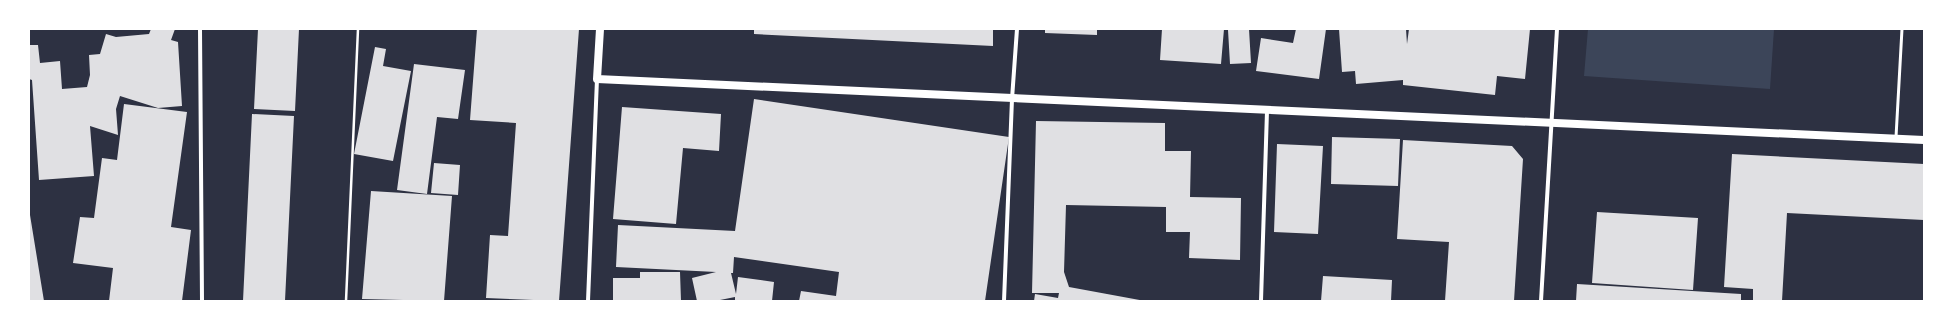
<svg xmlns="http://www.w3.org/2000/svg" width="1953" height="330" viewBox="0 0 1953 330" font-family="'Varela Round',sans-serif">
  <rect width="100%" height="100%" fill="#2d3142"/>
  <path fill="#3c4559" d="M 1588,29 L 1774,29 L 1770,89 L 1584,76 Z"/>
  <path fill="#e0e0e3" d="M 151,29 L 175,29 L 171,40 L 178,42 L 182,106 L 158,108 L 120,96 L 116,109 L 118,135 L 90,126 L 94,176 L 39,180 L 32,80 L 29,79 L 29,45 L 38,45 L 40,63 L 60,61 L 62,89 L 87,87 L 90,75 L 89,55 L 100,54 L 106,34 L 116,37 L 149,34 Z
    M 258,29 L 299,29 L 295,111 L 254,109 Z
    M 477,29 L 579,29 L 559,301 L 486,298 L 490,235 L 508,236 L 516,123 L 470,120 Z
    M 754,29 L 993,29 L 993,46 L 754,34 Z
    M 1045,29 L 1097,29 L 1097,35 L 1045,33 Z
    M 1162,29 L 1224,29 L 1221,64 L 1160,60 Z
    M 1249,29 L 1251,63 L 1230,64 L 1228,30 Z
    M 1296,29 L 1326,29 L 1319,79 L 1256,71 L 1261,38 L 1293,43 Z
    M 1339,29 L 1406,29 L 1407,44 L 1409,29 L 1530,29 L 1525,79 L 1497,76 L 1495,95 L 1403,85 L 1403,80 L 1356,84 L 1355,71 L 1342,72 Z
    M 375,47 L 386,49 L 383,66 L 411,71 L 393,161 L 354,154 Z
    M 414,64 L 465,70 L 458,119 L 437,117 L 427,194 L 397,190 Z
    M 754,99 L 1009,137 L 985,301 L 799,301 L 801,291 L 836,296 L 839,272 L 734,257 L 733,273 L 731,273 L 736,294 L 738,277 L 774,282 L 772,301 L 735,301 L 735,297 L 715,301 L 697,301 L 692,278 L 716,272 L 616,267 L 618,225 L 735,231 Z
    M 124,104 L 187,112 L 171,227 L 191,230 L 182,301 L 109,301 L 113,268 L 73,263 L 80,217 L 94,218 L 102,158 L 117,160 Z
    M 622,107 L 721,114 L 719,151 L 683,148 L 676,224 L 613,219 Z
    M 252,114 L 294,116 L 285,301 L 243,301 Z
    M 1036,121 L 1165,123 L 1165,151 L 1191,151 L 1190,197 L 1241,198 L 1240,260 L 1189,258 L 1190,232 L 1166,232 L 1166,207 L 1066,205 L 1064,272 L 1069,287 L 1145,301 L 1034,301 L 1035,294 L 1058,298 L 1059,293 L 1032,293 Z
    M 1332,137 L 1400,139 L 1398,186 L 1331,184 Z
    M 1403,140 L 1512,146 L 1523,159 L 1514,301 L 1445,301 L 1449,242 L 1397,239 Z
    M 1277,144 L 1323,146 L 1318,234 L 1274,232 Z
    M 1732,154 L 1924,164 L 1924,220 L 1787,213 L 1782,301 L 1753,301 L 1753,289 L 1724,287 Z
    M 434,163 L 460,165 L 458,195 L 431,193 Z
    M 371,191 L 452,196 L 444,301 L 362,299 Z
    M 1597,212 L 1698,218 L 1693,290 L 1592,283 Z
    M 30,215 L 44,301 L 29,301 Z
    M 640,272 L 680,272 L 681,301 L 613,301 L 613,278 L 640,278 Z
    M 1323,276 L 1392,280 L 1391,301 L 1321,301 Z
    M 1577,284 L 1741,294 L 1741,301 L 1576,301 Z"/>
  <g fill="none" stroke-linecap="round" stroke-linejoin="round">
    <path stroke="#fff" stroke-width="2.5" d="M 346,301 L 358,29"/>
    <path stroke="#fff" stroke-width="3" d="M 1896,137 L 1902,29"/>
    <path stroke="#fff" stroke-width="4" d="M 200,29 L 202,301
      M 588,301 L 597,79
      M 1004,301 L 1012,99 L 1017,29
      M 1261,301 L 1267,111
      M 1541,301 L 1557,29"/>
    <path stroke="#fff" stroke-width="8" d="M 600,29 L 597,79 L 1924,140"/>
  </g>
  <rect width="1953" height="330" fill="none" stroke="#ffffff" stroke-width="60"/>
</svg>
